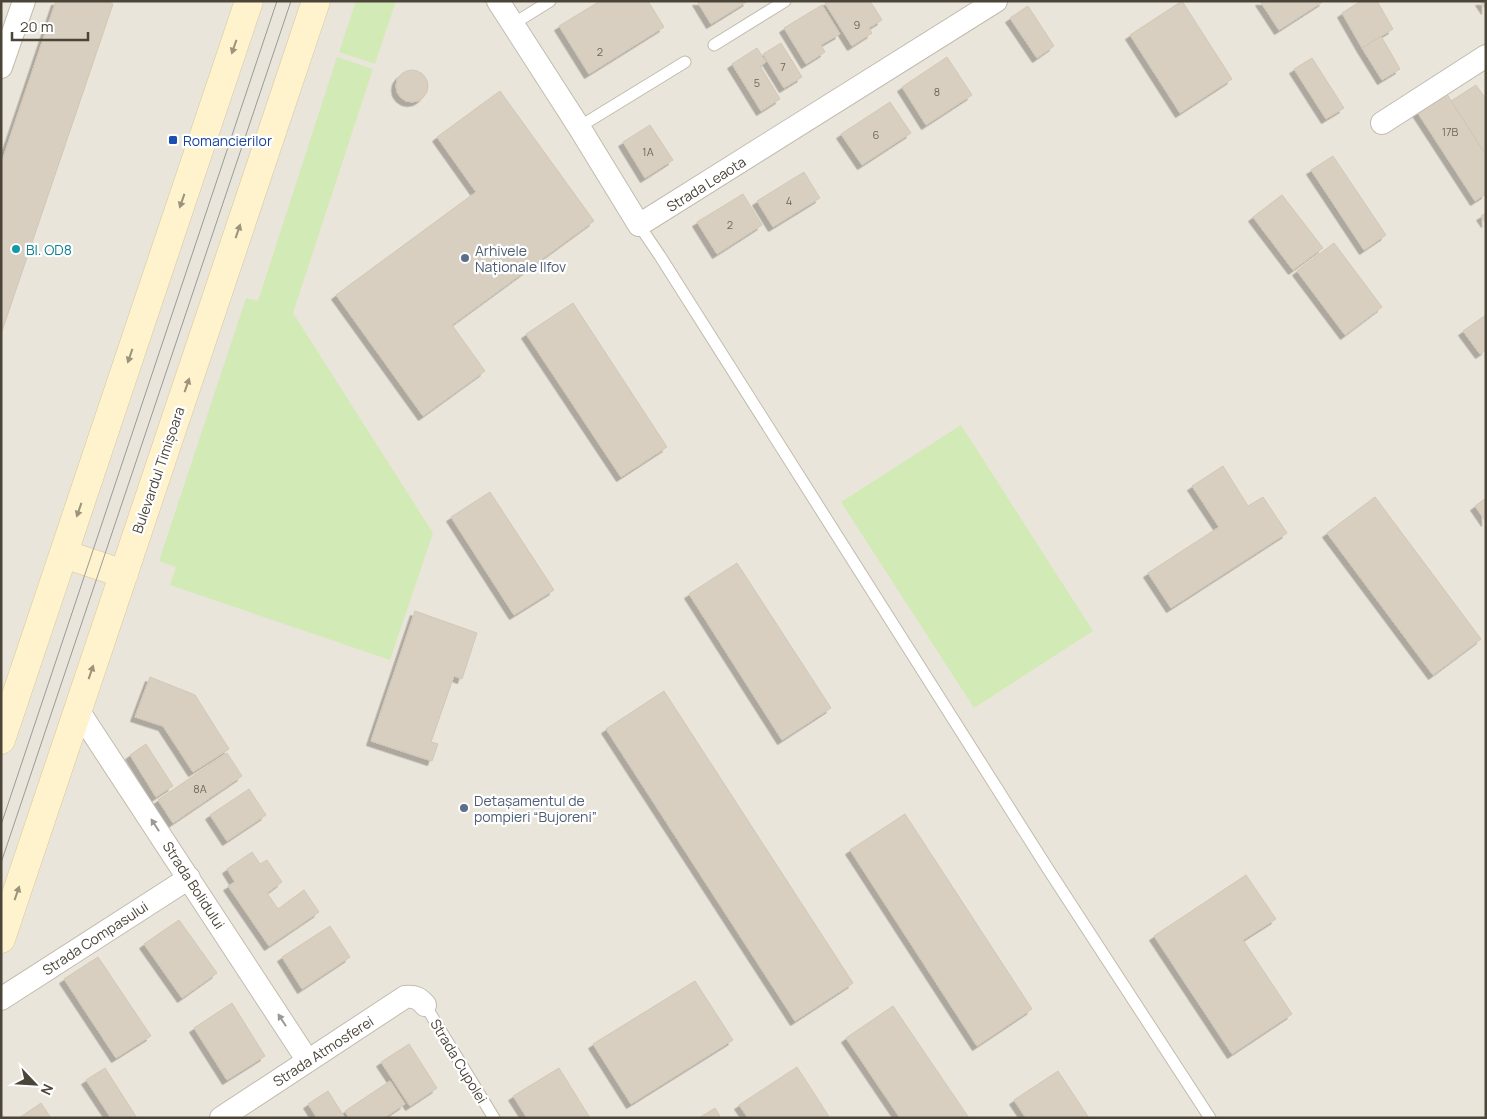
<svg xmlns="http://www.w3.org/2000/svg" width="1487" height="1119" viewBox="0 0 1487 1119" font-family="Manrope,sans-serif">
  <defs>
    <filter id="shadow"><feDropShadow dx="-4.5" dy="4.5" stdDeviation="0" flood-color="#0004"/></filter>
  </defs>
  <rect width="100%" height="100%" fill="#f6f3ec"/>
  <path fill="#eae5da" d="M 1,1 L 1486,1 L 1486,1118 L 1,1118 Z"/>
  <path fill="#d2eab5" d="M 356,1 L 396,1 L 375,64 L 339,52 Z
    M 337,57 L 373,69 L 293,313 L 433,533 L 390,660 L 170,585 L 176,567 L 159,561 L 246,298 L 258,301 Z
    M 961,425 L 1093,631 L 974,708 L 841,502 Z"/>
  <path fill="#d8cfc1" stroke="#d3c7b4" filter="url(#shadow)" d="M 56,1 L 106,1 L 113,4 L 1,334 L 1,164 Z
    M 600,1 L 648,1 L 664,27 L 589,74 L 559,26 Z
    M 697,1 L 748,1 L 711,24 Z
    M 828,1 L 870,1 L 882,20 L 869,28 L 872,33 L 852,46 L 825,3 Z
    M 1182,1 L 1232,79 L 1180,113 L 1130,35 Z
    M 1260,1 L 1324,1 L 1279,30 Z
    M 1361,1 L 1377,1 L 1393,29 L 1362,48 L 1342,13 Z
    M 1480,1 L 1486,1 L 1486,10 Z
    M 822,5 L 840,34 L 821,45 L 825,52 L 806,64 L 784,28 Z
    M 1028,6 L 1054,46 L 1037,58 L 1010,18 Z
    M 1381,36 L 1400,69 L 1382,80 L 1362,48 Z
    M 781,43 L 802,77 L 784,88 L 763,54 Z
    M 757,48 L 766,62 L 760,66 L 780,99 L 761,111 L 732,64 Z
    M 947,57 L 972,95 L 926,125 L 902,87 Z
    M 1312,58 L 1344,108 L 1326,119 L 1294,69 Z
    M396 86a16 16 0 1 1 32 0a16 16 0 1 1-32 0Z
    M 1476,85 L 1486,99 L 1486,155 L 1451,101 Z
    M 1443,88 L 1486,155 L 1486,194 L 1475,201 L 1414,107 Z
    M 500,91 L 594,221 L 452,325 L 485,371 L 423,416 L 336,295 L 476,192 L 437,137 Z
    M 890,102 L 911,133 L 862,165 L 841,134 Z
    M 650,125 L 673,160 L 645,178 L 623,142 Z
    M 1333,156 L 1386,235 L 1364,250 L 1311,170 Z
    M 804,172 L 820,198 L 773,227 L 757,201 Z
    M 743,194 L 762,225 L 717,254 L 697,222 Z
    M 1282,195 L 1323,248 L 1293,270 L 1253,217 Z
    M 1486,213 L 1486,223 L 1481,216 Z
    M 1334,243 L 1382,307 L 1345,335 L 1297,271 Z
    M 573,303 L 667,447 L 621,477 L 526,334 Z
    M 1486,315 L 1486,350 L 1480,354 L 1463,331 Z
    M 1223,466 L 1248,506 L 1263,497 L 1287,533 L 1171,608 L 1148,573 L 1219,527 L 1192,486 Z
    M 490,492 L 554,590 L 514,615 L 451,517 Z
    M 1375,497 L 1481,639 L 1433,675 L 1327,533 Z
    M 1486,498 L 1486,522 L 1475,506 Z
    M 737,563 L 831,708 L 782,740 L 689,594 Z
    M 415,611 L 477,633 L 462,679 L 454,676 L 431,742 L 438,744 L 432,761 L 371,741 Z
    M 150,677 L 195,695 L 229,749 L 193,772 L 163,726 L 135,717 Z
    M 664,691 L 853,983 L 795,1021 L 606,729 Z
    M 146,744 L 173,786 L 156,797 L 130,755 Z
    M 227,753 L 242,776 L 173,823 L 158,800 Z
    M 249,789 L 266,815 L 227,841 L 210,815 Z
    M 905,814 L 1032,1009 L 977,1046 L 850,850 Z
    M 252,852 L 260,864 L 267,860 L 282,882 L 267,893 L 278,909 L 304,890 L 319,912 L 269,946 L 228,886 L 235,882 L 227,869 Z
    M 1246,875 L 1276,919 L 1243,940 L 1292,1014 L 1232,1054 L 1154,936 Z
    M 179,920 L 217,973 L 182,998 L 144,944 Z
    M 330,926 L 350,957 L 302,989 L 282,957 Z
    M 98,957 L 151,1036 L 116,1058 L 64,979 Z
    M 695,981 L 733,1040 L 631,1104 L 593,1044 Z
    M 232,1003 L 265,1056 L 227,1080 L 194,1028 Z
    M 893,1006 L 969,1118 L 900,1118 L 846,1038 Z
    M 409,1044 L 437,1088 L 410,1106 L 381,1062 Z
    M 797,1067 L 830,1118 L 748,1118 L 739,1105 Z
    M 105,1068 L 137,1118 L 111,1118 L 86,1080 Z
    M 559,1068 L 590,1118 L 527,1118 L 513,1096 Z
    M 1058,1071 L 1089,1118 L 1026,1118 L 1014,1100 Z
    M 390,1081 L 405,1104 L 384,1118 L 349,1118 L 345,1111 Z
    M 328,1091 L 345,1118 L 317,1118 L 308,1104 Z
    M 41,1103 L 51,1118 L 19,1118 Z
    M 715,1108 L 721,1118 L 699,1118 Z"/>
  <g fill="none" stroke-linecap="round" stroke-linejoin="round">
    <defs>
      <path id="lane" d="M 513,24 L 550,1
        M 714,45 L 785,1
        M 579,127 L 685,62
        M 639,225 L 660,256 L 1048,869 L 1210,1118
        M 425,1005 L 494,1118"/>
      <path id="street" d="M 498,1 L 579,127 L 639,225 L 996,1
        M 1,67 L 24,1
        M 1382,123 L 1486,56
        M 78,710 L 308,1061
        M 1,999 L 189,878
        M 221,1118 L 405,997 C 415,996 419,998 425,1005"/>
      <path id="secondary" d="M 64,554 L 124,574
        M 1,740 L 249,1
        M 1,939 L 316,1"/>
    </defs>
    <use href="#lane" stroke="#c2bbae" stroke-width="13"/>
    <use href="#street" stroke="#c2bbae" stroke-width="24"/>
    <use href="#secondary" stroke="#d6c79b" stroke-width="29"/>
    <use href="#lane" stroke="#fff" stroke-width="11"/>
    <use href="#street" stroke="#fff" stroke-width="22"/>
    <use href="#secondary" stroke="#fff3cd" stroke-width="28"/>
    <path stroke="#9a9a9a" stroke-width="1" d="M 1,825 L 277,1
      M 1,863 L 291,1"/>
  </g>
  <defs><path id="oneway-solid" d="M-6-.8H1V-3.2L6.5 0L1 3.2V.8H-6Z" transform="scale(1.25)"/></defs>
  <g fill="#9c937c">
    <use href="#oneway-solid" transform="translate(234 47) rotate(109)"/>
    <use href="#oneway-solid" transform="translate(182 201) rotate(109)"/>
    <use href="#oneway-solid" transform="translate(238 231) rotate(-71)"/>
    <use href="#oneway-solid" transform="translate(130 356) rotate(109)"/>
    <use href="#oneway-solid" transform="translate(187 385) rotate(-71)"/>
    <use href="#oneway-solid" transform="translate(79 510) rotate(109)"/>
    <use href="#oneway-solid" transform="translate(91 672) rotate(-71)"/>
    <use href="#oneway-solid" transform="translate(17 893) rotate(-71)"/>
  </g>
  <g fill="#9c9892">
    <use href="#oneway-solid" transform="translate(155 825) rotate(-123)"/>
    <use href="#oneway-solid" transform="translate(282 1020) rotate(-123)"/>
  </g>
  <rect fill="#1a4fb4" stroke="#fff" stroke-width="2" x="168" y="135" width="10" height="10" rx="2.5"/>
  <circle fill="#0f9aa8" stroke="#fff" stroke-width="2" cx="16" cy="249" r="5"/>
  <g fill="#5c6f8a" stroke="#fff" stroke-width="2">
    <circle cx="465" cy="258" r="5"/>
    <circle cx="464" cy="808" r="5"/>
  </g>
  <g text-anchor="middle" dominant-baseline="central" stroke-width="4.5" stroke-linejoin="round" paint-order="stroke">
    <g font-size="11" fill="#6e675b">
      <text x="857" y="24">9</text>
      <text x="600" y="51">2</text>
      <text x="783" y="66">7</text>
      <text x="757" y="82">5</text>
      <text x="937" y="91">8</text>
      <text x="1450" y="131">17B</text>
      <text x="876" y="134">6</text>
      <text x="648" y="151">1A</text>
      <text x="789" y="200">4</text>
      <text x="730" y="224">2</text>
      <text x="200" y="788">8A</text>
    </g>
    <g font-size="14" fill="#164399" stroke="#fff" text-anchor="start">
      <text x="183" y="140">Romancierilor</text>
    </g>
    <g font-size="14" fill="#4b4439" stroke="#fff">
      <text transform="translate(706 184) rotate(-32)">Strada Leaota</text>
      <text transform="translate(158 470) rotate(-71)">Bulevardul Timișoara</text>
      <text transform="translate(194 885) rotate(57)">Strada Bolidului</text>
      <text transform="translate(95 938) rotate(-33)">Strada Compasului</text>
      <text transform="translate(323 1051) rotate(-33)">Strada Atmosferei</text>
      <text transform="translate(459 1061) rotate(59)">Strada Cupolei</text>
    </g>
    <g font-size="14" fill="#0d838f" stroke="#fff" text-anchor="start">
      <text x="26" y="249">Bl. OD8</text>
    </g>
    <g font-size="14" fill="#4e5e75" stroke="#fff" text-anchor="start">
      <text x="475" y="250">Arhivele<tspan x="475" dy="16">Naționale Ilfov</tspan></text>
      <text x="474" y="800">Detașamentul de<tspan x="474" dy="16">pompieri “Bujoreni”</tspan></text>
    </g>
  </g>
  <rect width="1487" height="1119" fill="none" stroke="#4b4439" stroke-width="5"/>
  <g transform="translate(35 1084) rotate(115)" stroke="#ffffff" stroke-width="4" paint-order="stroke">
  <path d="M0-4L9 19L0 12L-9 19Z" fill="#4b4439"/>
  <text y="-8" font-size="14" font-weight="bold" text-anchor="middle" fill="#4b4439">N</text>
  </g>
  <path d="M12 32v8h76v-8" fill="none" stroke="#4b4439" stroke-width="2.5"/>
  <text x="20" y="32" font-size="15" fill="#4b4439" stroke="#ffffff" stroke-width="4" paint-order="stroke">20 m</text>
</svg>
